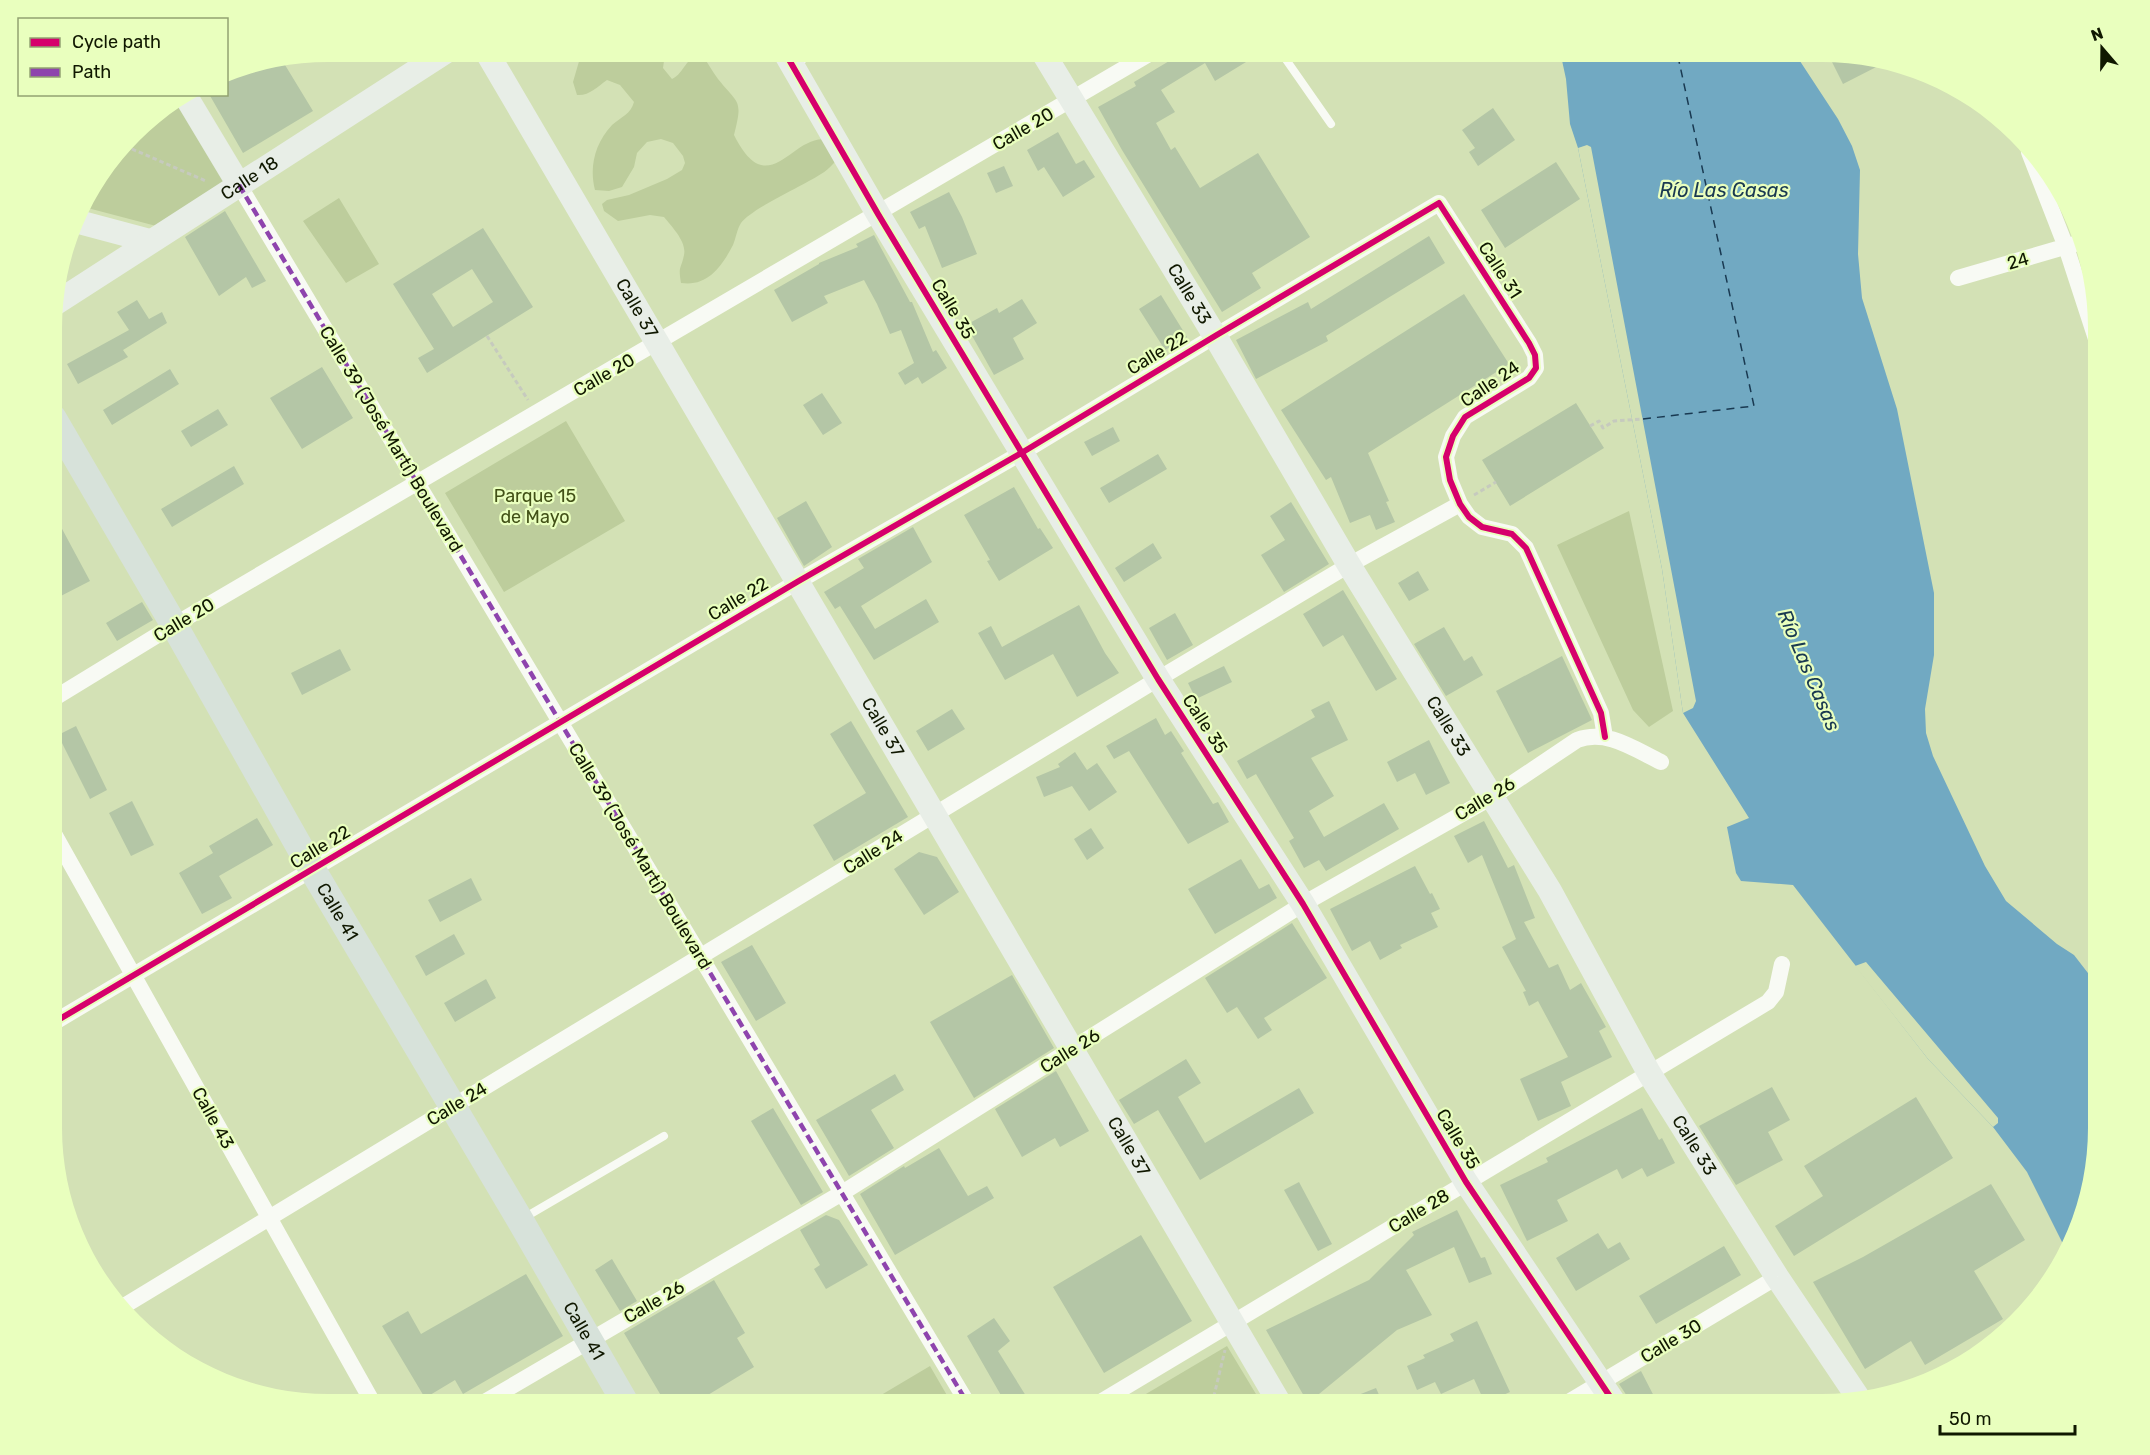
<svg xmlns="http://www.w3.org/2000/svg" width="2150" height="1455" viewBox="0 0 2150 1455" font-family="Rubik,sans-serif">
  <rect width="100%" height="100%" fill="#d3e1b5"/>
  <path fill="#bdcd9c" d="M 582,51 L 673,51 L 664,61 L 663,68 L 672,79 C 685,73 685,56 702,55 C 708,63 712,71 718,79 C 739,105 743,99 734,135 C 771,209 795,123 834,142 C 838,144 842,149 844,152 C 837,159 830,169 821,174 C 803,186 752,208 741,223 C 737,229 736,238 733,245 C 722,266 708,287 681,283 C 678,265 681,270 684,255 C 687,242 672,227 664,217 L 650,215 L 618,221 L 604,211 L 602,204 L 607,200 L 629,195 L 667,179 L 682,170 L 685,163 L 683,156 L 673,143 L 661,139 L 647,142 L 637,153 L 634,167 L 622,187 L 609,191 L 595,190 C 589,167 595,143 612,125 C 621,117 631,114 634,102 L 620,85 L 607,80 C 597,87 589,96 577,95 L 573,82 Z
    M 176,101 L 227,180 L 160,227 L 80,206 L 145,120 Z
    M 339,198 L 379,264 L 346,283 L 303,221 Z
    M 566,421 L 625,521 L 504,592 L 445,493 Z
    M 1629,511 L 1673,711 L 1649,727 L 1633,710 L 1557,545 Z
    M 1227,1346 L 1262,1404 L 1129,1404 Z
    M 930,1366 L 952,1404 L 866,1404 Z"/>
  <path fill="#71a9c2" d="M 1560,51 L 1794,52 L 1838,119 L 1852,146 L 1860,170 L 1858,254 L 1862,298 L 1897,409 L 1934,593 L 1934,655 L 1925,709 L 1926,733 L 1933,756 L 1985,866 L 2006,901 L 2057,944 L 2074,955 L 2098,986 L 2098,1145 L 2084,1216 L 2066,1250 L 2027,1172 L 1993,1127 L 1928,1059 L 1793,885 L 1741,881 L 1736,873 L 1727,827 L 1749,818 L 1683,713 L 1662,569 L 1578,148 L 1570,124 L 1566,79 Z"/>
  <path fill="#d3e1b5" d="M 1587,145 L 1591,147 L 1696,701 L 1693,708 L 1683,713 L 1662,569 L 1578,148 Z
    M 1866,962 L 1998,1118 L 1998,1123 L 1993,1127 L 1928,1059 L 1855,966 Z"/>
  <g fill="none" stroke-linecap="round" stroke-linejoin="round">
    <path stroke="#193951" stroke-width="1.5" stroke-dasharray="8 6" stroke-linecap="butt" d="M 1643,419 L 1754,406 L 1677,52"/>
  </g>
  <path fill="#b4c6a6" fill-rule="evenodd" d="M 1186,51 L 1264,51 L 1215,81 L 1205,63 L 1161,90 L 1175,112 L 1156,123 L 1171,150 L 1175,147 L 1200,188 L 1258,153 L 1310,237 L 1252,273 L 1261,288 L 1222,312 L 1122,150 L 1098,107 L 1136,86 L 1134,82 Z
    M 1827,52 L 1840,52 L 1888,61 L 1843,84 Z
    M 282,60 L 313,111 L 243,153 L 209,94 L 226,94 L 226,71 Z
    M 1493,108 L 1515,140 L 1478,166 L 1469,152 L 1475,148 L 1462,130 Z
    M 1058,132 L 1076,164 L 1084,160 L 1095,177 L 1063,197 L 1044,167 L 1038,171 L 1027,150 Z
    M 1556,162 L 1580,199 L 1505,248 L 1481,210 Z
    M 1004,166 L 1013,186 L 996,193 L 987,173 Z
    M 949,192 L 962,217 L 977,254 L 942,268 L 925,226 L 919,229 L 910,212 Z
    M 225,211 L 266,281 L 252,288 L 246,277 L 219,296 L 185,237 Z
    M 483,228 L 533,307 L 427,373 L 418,358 L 434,349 L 393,284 ZM 472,269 L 493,302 L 453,327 L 432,294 Z
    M 874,235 L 910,302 L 912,302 L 933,352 L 936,350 L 947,368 L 922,384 L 918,377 L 905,385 L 898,373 L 914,363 L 901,330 L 890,334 L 877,304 L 864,280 L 824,296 L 828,303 L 792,322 L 774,290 L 819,264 L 819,263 L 858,247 L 856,244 Z
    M 1429,236 L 1445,263 L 1326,336 L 1328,341 L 1256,379 L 1236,340 L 1308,302 L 1311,309 Z
    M 1464,294 L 1509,364 L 1368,453 L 1389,501 L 1386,502 L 1395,522 L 1376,530 L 1370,515 L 1350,523 L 1331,477 L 1326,480 L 1281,410 Z
    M 1161,295 L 1187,337 L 1165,350 L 1139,309 Z
    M 1022,299 L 1037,323 L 1013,338 L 1024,359 L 994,375 L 966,325 L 997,308 L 999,313 Z
    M 137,300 L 149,319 L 162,312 L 167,323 L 123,350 L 128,357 L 78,384 L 67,364 L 129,330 L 117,312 Z
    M 322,367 L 353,418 L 302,449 L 270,398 Z
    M 170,369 L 179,384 L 112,425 L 103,410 Z
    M 822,393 L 842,423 L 823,435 L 803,405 Z
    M 1576,403 L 1604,448 L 1510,506 L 1482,460 Z
    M 218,409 L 228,425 L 191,447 L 181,431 Z
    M 1113,427 L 1120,441 L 1092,456 L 1084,442 Z
    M 1158,454 L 1167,469 L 1109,503 L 1100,488 Z
    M 234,466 L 244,484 L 172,527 L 161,509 Z
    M 1014,487 L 1038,529 L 1040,528 L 1053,548 L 999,581 L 987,561 L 990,560 L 964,515 Z
    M 806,501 L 832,547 L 804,566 L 777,518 Z
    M 1291,502 L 1329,564 L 1284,592 L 1261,555 L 1285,540 L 1270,516 Z
    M 53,512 L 90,581 L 53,600 Z
    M 913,527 L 932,562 L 861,606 L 875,629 L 926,599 L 939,622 L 874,660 L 840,606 L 835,609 L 824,592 L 864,568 L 858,559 Z
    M 1153,543 L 1162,558 L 1124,582 L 1115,568 Z
    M 1418,571 L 1429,590 L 1409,601 L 1398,583 Z
    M 1343,590 L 1397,679 L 1376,691 L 1343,635 L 1323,647 L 1303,614 Z
    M 142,602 L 153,620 L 117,641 L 106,623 Z
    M 1079,605 L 1105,653 L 1119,673 L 1077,697 L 1053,654 L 1005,680 L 978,633 L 991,626 L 1002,647 Z
    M 1175,613 L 1193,645 L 1167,660 L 1149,628 Z
    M 1444,627 L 1464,661 L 1472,656 L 1483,675 L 1446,696 L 1414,644 Z
    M 340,649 L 351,670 L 302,695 L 291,673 Z
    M 1562,656 L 1592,720 L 1528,753 L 1496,691 Z
    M 1224,666 L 1232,682 L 1196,699 L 1188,683 Z
    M 1329,701 L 1348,740 L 1311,758 L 1334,796 L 1309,811 L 1324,837 L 1384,803 L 1399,829 L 1326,871 L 1319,860 L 1304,868 L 1289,841 L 1294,838 L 1256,774 L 1247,779 L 1237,761 L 1315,717 L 1311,710 Z
    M 952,709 L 965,729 L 928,751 L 916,731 Z
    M 1156,718 L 1165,735 L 1171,731 L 1184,751 L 1181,753 L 1213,804 L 1218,802 L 1229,822 L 1188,844 L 1129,751 L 1114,759 L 1106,746 Z
    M 851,721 L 908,817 L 834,861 L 813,825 L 866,793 L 830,734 Z
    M 76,726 L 107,790 L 90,799 L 58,735 Z
    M 1429,740 L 1450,783 L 1426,795 L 1415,773 L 1397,782 L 1387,762 Z
    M 1075,752 L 1087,770 L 1097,763 L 1117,792 L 1089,811 L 1072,786 L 1044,797 L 1036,777 L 1060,767 L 1058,764 Z
    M 132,801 L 154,845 L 131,856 L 109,813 Z
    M 257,818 L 273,845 L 219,876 L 232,898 L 202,914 L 179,873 L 213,853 L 209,846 Z
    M 1484,821 L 1508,868 L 1514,865 L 1535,918 L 1524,922 L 1549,968 L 1558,964 L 1570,990 L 1581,983 L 1606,1027 L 1599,1031 L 1612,1057 L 1561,1082 L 1571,1106 L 1538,1121 L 1520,1079 L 1568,1057 L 1538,1001 L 1529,1006 L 1523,992 L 1526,991 L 1502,947 L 1516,939 L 1482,855 L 1468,863 L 1454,836 Z
    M 1091,828 L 1104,848 L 1087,860 L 1074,839 Z
    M 919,852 L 937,857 L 959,892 L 924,915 L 894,869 Z
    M 1241,859 L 1259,889 L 1269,884 L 1277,898 L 1215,934 L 1188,889 Z
    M 1415,866 L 1430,894 L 1432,893 L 1440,909 L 1431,913 L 1438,927 L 1400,945 L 1402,948 L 1380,960 L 1370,941 L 1352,951 L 1330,909 Z
    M 471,878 L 482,900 L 440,922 L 428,900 Z
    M 1292,923 L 1327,978 L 1264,1018 L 1272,1030 L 1258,1039 L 1237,1007 L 1227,1013 L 1205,978 Z
    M 454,934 L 465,954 L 426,976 L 415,956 Z
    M 752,945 L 786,1003 L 756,1021 L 721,962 Z
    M 1012,975 L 1054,1048 L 974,1098 L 930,1022 Z
    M 486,979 L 496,998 L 455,1022 L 444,1003 Z
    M 1186,1059 L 1201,1083 L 1178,1097 L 1205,1143 L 1299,1088 L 1314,1113 L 1200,1180 L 1158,1110 L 1134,1124 L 1119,1100 Z
    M 1056,1071 L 1089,1131 L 1060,1147 L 1055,1138 L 1022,1157 L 995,1109 Z
    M 895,1074 L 904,1090 L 871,1110 L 894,1148 L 849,1176 L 816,1120 Z
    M 1772,1087 L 1790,1120 L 1768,1132 L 1783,1160 L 1736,1185 L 1699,1126 Z
    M 1916,1097 L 1953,1158 L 1794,1256 L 1775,1226 L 1823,1196 L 1804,1166 Z
    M 773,1108 L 823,1192 L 801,1205 L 751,1121 Z
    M 1642,1108 L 1659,1140 L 1662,1138 L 1675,1163 L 1647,1177 L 1642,1168 L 1622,1179 L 1617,1169 L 1557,1200 L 1568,1221 L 1527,1241 L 1500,1185 L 1548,1162 L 1546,1158 Z
    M 939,1148 L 968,1196 L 987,1186 L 994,1198 L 895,1255 L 860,1194 L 904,1166 L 905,1168 Z
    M 1299,1182 L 1332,1244 L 1318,1251 L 1284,1190 Z
    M 1991,1184 L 2025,1240 L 1974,1271 L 2003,1319 L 1925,1365 L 1911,1341 L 1865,1369 L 1813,1282 L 1863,1257 Z
    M 1457,1210 L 1481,1258 L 1485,1257 L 1492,1274 L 1469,1283 L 1454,1247 L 1406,1270 L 1432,1315 L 1397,1330 L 1308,1403 L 1266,1330 L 1369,1280 L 1414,1235 L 1412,1232 Z
    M 826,1215 L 839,1220 L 868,1265 L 826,1289 L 814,1269 L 820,1265 L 800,1230 Z
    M 1598,1233 L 1608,1249 L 1620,1242 L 1630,1259 L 1576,1291 L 1556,1258 Z
    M 1141,1235 L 1192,1321 L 1104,1373 L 1053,1287 Z
    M 1724,1246 L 1741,1275 L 1656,1324 L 1639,1296 Z
    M 612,1259 L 637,1301 L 620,1311 L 595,1270 Z
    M 526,1274 L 563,1336 L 463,1394 L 455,1380 L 425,1398 L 382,1326 L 408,1311 L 421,1334 Z
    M 714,1280 L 745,1333 L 737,1338 L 754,1367 L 693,1404 L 666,1404 L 624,1333 Z
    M 994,1318 L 1010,1341 L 998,1351 L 1031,1404 L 1006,1404 L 967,1336 Z
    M 1477,1321 L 1510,1392 L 1485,1403 L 1474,1379 L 1441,1394 L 1435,1382 L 1417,1390 L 1407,1366 L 1425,1358 L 1423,1355 L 1454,1341 L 1450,1334 Z
    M 1641,1371 L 1658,1404 L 1629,1404 L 1627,1396 L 1619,1384 Z
    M 1376,1388 L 1383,1404 L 1338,1404 L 1338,1403 Z"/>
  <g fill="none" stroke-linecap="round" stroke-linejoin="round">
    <path stroke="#c6cabe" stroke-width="3" stroke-dasharray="4.5 3" stroke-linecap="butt" d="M 125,146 L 206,181
      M 487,336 L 528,400
      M 1590,426 L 1599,421 L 1603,428 L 1614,421 L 1643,419
      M 1474,495 L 1496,482
      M 1212,1404 L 1225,1350"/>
    <path stroke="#f8faf4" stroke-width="8" d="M 1280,51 L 1331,124
      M 522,1219 L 664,1136"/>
    <path stroke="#f8faf4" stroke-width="16" d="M 791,62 L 809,51
      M 2029,152 L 2066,247 L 2098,345
      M 239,185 L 968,1404
      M 1958,278 L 2078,243
      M 53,699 L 174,625 L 1154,51
      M 53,832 L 373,1403
      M 53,1023 L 797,582 L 1023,452 L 1215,336 L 1439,203 L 1529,343 L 1535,355 L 1536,368 L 1529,378 L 1465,417 L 1453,436 L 1446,457 L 1450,480 L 1460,504 L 1469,517 L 1482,527 L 1512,534 L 1526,548 L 1601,713 L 1605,737
      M 124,1306 L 1158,679 L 1349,565 L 1460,504
      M 483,1403 L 842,1193 L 1303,904 L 1492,797 L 1577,740 C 1607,729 1634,749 1661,762
      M 1097,1404 L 1768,1002 L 1776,992 L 1782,964
      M 1565,1404 L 1777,1277"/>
    <g stroke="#e8eee7" stroke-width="24">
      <path id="s1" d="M 486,51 L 1280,1404"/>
      <path d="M 784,51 L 878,214 L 1158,679 L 1303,904 L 1466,1182 L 1615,1404"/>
      <path id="s2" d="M 1042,51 L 1215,336 L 1349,565 L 1550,891 L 1649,1073 L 1777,1277 L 1857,1396"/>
      <path d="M 185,95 L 239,185"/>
      <path d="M 75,221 L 150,241"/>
      <path id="s3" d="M 53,305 L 447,51"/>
    </g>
    <path stroke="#d7e2da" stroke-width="27" id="s4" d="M 53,418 L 174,625 L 312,869 L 520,1220 L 626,1404"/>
    <path stroke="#8e44ad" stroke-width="4.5" stroke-dasharray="9 4.5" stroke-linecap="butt" d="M 239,185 L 968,1404"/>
    <defs>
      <path id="cycleway" d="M 784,51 L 878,214 L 1158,679 L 1303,904 L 1466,1182 L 1615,1404
        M 53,1023 L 797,582 L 1023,452 L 1215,336 L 1439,203 L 1529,343 L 1535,355 L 1536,368 L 1529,378 L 1465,417 L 1453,436 L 1446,457 L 1450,480 L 1460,504 L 1469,517 L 1482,527 L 1512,534 L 1526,548 L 1601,713 L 1605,737"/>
    </defs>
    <use href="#cycleway" stroke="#e9ffbe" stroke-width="10"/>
    <use href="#cycleway" stroke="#d6006c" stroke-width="6"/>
  </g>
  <g text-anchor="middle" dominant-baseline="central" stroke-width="4.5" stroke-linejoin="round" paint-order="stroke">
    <g font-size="18" fill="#101800" stroke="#e9ffbe">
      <text transform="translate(1023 129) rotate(-30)">Calle 20</text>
      <text stroke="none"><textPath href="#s3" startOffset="234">Calle 18</textPath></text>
      <text transform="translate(2018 261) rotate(-16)">24</text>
      <text transform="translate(1500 270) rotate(57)">Calle 31</text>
      <text stroke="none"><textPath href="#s2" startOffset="284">Calle 33</textPath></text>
      <text stroke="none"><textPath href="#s1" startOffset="298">Calle 37</textPath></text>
      <text transform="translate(953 309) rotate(59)">Calle 35</text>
      <text transform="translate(1157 353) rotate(-31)">Calle 22</text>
      <text transform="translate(604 375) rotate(-30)">Calle 20</text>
      <text transform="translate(1490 384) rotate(-34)">Calle 24</text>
      <text transform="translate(391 439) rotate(59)">Calle 39 (José Martí) Boulevard</text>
      <text transform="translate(738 599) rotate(-31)">Calle 22</text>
      <text transform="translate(184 620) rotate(-31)">Calle 20</text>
      <text transform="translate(1205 724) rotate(57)">Calle 35</text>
      <text stroke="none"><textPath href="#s2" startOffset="788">Calle 33</textPath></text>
      <text stroke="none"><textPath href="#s1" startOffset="784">Calle 37</textPath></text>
      <text transform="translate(1485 799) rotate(-31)">Calle 26</text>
      <text transform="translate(320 847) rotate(-31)">Calle 22</text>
      <text transform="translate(873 852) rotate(-32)">Calle 24</text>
      <text transform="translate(640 856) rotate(59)">Calle 39 (José Martí) Boulevard</text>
      <text stroke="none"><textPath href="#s4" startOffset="570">Calle 41</textPath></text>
      <text transform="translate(1070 1051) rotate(-32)">Calle 26</text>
      <text transform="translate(457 1104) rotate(-31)">Calle 24</text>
      <text transform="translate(213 1118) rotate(61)">Calle 43</text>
      <text transform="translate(1458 1139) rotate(59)">Calle 35</text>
      <text stroke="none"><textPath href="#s2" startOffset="1274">Calle 33</textPath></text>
      <text stroke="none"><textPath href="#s1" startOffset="1270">Calle 37</textPath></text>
      <text transform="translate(1419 1211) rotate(-31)">Calle 28</text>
      <text transform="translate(654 1302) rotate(-30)">Calle 26</text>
      <text stroke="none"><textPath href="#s4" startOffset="1056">Calle 41</textPath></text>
      <text transform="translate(1671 1341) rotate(-31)">Calle 30</text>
    </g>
    <g font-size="18" fill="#425117" stroke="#e9ffbe">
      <text x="535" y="496">Parque 15<tspan x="535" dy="21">de Mayo</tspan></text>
    </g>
    <g font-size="20" font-style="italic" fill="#193951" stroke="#e9ffbe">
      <text x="1724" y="190">Río Las Casas</text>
      <text transform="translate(1809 670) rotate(67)">Río Las Casas</text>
    </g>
  </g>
  <path d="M0 0H2150V1455H0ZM328 62H1822A266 266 0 0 1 2088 328V1128A266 266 0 0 1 1822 1394H328A266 266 0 0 1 62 1128V328A266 266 0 0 1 328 62Z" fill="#e9ffbe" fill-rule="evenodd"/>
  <rect x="18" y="18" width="210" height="78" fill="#e9ffbe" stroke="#92a372" stroke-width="1.5"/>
  <rect x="30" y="38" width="30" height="9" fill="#d6006c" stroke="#92a372" stroke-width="1.5"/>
  <text x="72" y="48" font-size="18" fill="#101800">Cycle path</text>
  <rect x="30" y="68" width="30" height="9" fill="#8e44ad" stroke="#92a372" stroke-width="1.5"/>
  <text x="72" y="78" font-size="18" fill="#101800">Path</text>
  <g transform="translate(2102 48) rotate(340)" stroke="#e9ffbe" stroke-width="4.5" paint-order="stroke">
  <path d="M0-4.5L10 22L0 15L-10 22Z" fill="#101800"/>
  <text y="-9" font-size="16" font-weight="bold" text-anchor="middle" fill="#101800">N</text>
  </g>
  <path d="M1940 1425v9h135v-9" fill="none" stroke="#101800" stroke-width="3"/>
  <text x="1949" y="1425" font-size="18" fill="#101800" stroke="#e9ffbe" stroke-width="4.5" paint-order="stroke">50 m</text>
</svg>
